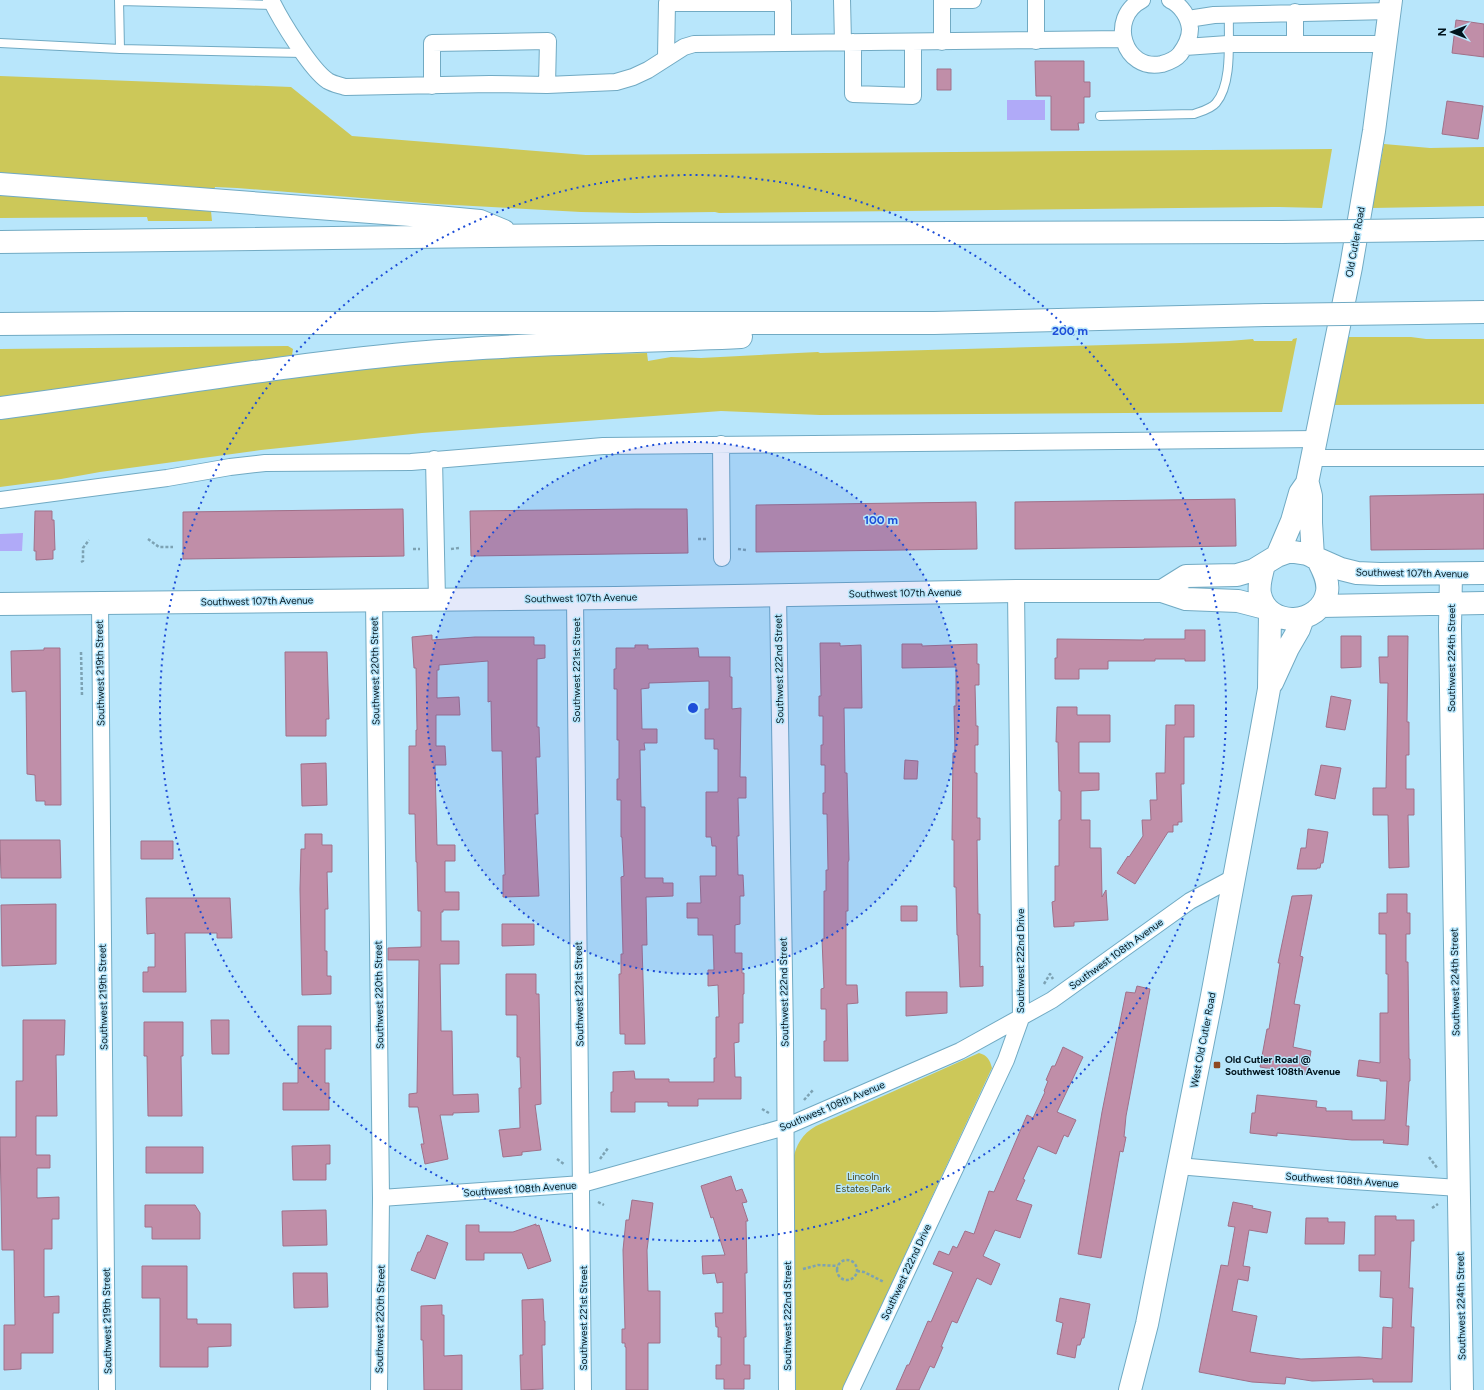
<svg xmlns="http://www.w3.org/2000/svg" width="1484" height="1390" viewBox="0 0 1484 1390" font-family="Figtree,sans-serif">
  <rect width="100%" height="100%" fill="#b8e6fb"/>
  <path fill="#ccc859" d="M 0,76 L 291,87 L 352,136 L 586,155 L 1332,149 L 1322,208 L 1279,207 L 719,213 L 715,212 L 635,213 L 581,212 L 436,204 L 237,188 L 215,187 L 214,191 L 0,175 Z
    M 1384,144 L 1430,148 L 1484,147 L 1484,206 L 1372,208 Z
    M 0,190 L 211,211 L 212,221 L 148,221 L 147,217 L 0,218 Z
    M 1347,337 L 1411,337 L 1426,339 L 1484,339 L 1484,404 L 1333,405 Z
    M 1297,338 L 1282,412 L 820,415 L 721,411 L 422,433 L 261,450 L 100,472 L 61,479 L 0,487 L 0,417 L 366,367 L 525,356 L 647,353 L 648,361 L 671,357 L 701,358 L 818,352 L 820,353 L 1180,343 L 1229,341 L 1253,339 L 1254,341 L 1292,341 L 1293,339 Z
    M 288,346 L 293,349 L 292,355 L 0,401 L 0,349 Z
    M 979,1053 C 987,1055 990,1060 992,1068 L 990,1072 L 842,1390 L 795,1390 L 793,1160 C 796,1145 802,1134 816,1126 Z"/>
  <path fill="#b0aaf8" d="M 1007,100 L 1045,100 L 1045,120 L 1007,120 Z
    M 23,533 L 22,551 L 0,551 L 0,534 Z"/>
  <path fill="#c08ea8" stroke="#a07089" d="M 1456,20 L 1484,24 L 1484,57 L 1452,53 Z
    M 1035,61 L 1084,61 L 1084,82 L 1090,82 L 1090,97 L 1084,97 L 1084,123 L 1078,123 L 1079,130 L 1051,130 L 1051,96 L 1036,96 Z
    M 937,69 L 951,69 L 951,90 L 937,90 Z
    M 1447,101 L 1483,106 L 1478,139 L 1442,134 Z
    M 1484,494 L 1484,549 L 1371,550 L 1370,496 Z
    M 1235,499 L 1236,546 L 1015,549 L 1015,502 Z
    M 976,502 L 977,549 L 756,552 L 756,505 Z
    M 403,509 L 404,556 L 183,559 L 183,512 Z
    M 636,509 L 687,509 L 688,553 L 471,556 L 470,511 Z
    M 35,511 L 52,511 L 52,520 L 54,520 L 55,550 L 53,550 L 53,559 L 36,560 L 36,551 L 34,551 Z
    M 1185,630 L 1205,630 L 1205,661 L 1185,661 L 1185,659 L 1155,659 L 1155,661 L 1108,661 L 1108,669 L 1079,669 L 1079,679 L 1055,679 L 1055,658 L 1057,658 L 1057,639 L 1144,640 L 1144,639 L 1185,639 Z
    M 432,635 L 432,640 L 475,637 L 534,637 L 534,645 L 545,645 L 545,658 L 537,659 L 537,727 L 539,727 L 540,757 L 536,757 L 538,814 L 535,814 L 539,896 L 503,897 L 503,875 L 505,875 L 502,751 L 492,751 L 491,701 L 488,702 L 488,661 L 439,665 L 439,670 L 437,670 L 437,698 L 459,697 L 460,715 L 436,715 L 436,746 L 445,746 L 446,765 L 435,765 L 437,845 L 455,845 L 455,861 L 445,861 L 445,892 L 459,892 L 459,910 L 443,910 L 443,912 L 441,912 L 441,941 L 459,941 L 459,964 L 440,964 L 441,1031 L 452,1031 L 453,1095 L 478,1094 L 479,1112 L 453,1113 L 453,1115 L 440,1115 L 448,1159 L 425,1164 L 421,1144 L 424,1144 L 418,1107 L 409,1107 L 409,1094 L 417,1093 L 419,960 L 388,960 L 388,948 L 421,947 L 421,911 L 418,911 L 417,862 L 416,862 L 415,814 L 409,814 L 409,746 L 416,746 L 416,730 L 417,730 L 416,668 L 414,668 L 412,637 Z
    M 1341,636 L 1361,636 L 1361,667 L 1341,668 Z
    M 1388,636 L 1408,636 L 1407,722 L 1409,722 L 1409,755 L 1406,755 L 1406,789 L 1414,789 L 1414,815 L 1408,815 L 1409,867 L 1389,868 L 1388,815 L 1373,815 L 1373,788 L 1386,788 L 1388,683 L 1380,683 L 1379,657 L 1388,657 Z
    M 820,643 L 840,643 L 840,646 L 861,645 L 862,708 L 844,708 L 845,773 L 847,773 L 849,860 L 848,862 L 848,911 L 846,911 L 846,985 L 857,985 L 858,1003 L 847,1004 L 848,1061 L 824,1061 L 824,1041 L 826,1041 L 826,1009 L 821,1009 L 821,989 L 824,988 L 822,939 L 824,939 L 824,891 L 826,891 L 826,870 L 828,870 L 827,814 L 823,814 L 823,793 L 825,793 L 825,765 L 821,765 L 821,745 L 823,745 L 823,716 L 819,716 L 819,696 L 821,696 Z
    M 902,644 L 922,644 L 922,646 L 977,644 L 977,664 L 979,664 L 979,685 L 975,685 L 976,726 L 978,726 L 978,745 L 975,745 L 975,773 L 977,773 L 977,818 L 980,818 L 980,840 L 977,840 L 978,914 L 980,914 L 980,967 L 983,966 L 983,986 L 960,987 L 958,935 L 957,935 L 956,887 L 954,887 L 954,840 L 952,840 L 953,753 L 955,753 L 954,706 L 956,706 L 956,667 L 902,668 Z
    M 635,645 L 648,645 L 648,649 L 698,648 L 699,657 L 730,657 L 730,677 L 732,677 L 732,709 L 741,708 L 740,777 L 746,777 L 746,798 L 738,798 L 739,836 L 737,836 L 738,875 L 743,875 L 744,896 L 740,896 L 740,924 L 735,925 L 735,953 L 742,953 L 742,973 L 744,973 L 744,994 L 743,994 L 743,1023 L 739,1023 L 739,1042 L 734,1043 L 735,1077 L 741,1077 L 741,1099 L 698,1099 L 698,1106 L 668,1106 L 668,1102 L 635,1102 L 635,1112 L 611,1112 L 611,1092 L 613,1092 L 613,1072 L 634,1071 L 635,1079 L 669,1079 L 669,1082 L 714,1082 L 714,1058 L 716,1058 L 716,1017 L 719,1017 L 718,985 L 708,986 L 708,970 L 714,970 L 713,935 L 698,935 L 698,918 L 687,918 L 687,903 L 701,903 L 700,876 L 716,876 L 716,846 L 712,846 L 711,837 L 706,837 L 706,792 L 718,792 L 718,749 L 714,749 L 714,739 L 705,739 L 705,709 L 709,709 L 709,681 L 649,683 L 649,688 L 641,689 L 642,729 L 657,729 L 657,743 L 644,743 L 645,750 L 640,750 L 641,807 L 645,807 L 645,878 L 663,878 L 663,883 L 673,883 L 673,896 L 646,897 L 647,945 L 642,945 L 645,1044 L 625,1044 L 625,1034 L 620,1034 L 619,974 L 621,974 L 621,954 L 623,954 L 621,877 L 624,876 L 622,837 L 621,837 L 621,800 L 617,800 L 617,779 L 619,779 L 619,740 L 617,740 L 617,689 L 614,689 L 614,669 L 616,669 L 616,648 L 635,648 Z
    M 44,648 L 60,648 L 61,805 L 45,805 L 45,801 L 36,801 L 35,775 L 27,774 L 26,691 L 12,692 L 11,651 L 44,650 Z
    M 285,652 L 327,652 L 329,719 L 326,719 L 326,736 L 286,736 Z
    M 1331,696 L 1351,700 L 1345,730 L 1326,727 Z
    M 1175,705 L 1194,705 L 1194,737 L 1184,737 L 1184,784 L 1181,784 L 1182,822 L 1178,822 L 1178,825 L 1173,825 L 1173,832 L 1168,832 L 1135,884 L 1117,873 L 1128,856 L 1129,857 L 1143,836 L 1142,820 L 1151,820 L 1150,800 L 1157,800 L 1156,773 L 1165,773 L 1166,725 L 1175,725 Z
    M 1057,707 L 1077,707 L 1077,715 L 1110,715 L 1110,742 L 1079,742 L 1079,773 L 1099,773 L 1099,790 L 1081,791 L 1081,820 L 1090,820 L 1090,848 L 1101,848 L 1102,897 L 1106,890 L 1108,920 L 1074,922 L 1074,926 L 1054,927 L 1052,902 L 1055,901 L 1055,866 L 1059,866 L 1059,820 L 1061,820 L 1061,791 L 1059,791 L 1058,742 L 1056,742 Z
    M 905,760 L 918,761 L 917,779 L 904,779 Z
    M 326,763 L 327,805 L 302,806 L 301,764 Z
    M 1321,765 L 1341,768 L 1335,799 L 1315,795 Z
    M 1308,829 L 1328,832 L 1323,863 L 1321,863 L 1320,868 L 1317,868 L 1317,869 L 1297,869 L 1301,848 L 1306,848 Z
    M 305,834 L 322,834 L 322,845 L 332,845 L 332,872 L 327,872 L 328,909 L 325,909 L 325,951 L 327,951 L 327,976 L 331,976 L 331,994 L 302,995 L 300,889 L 301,849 L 305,849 Z
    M 0,840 L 60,840 L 61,878 L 1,878 Z
    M 141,841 L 173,841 L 173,859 L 141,859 Z
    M 1387,894 L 1407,894 L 1407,913 L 1410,913 L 1410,934 L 1406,934 L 1406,962 L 1408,962 L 1409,1059 L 1410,1059 L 1410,1081 L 1409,1081 L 1406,1126 L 1409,1126 L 1408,1145 L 1383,1143 L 1384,1140 L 1352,1140 L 1277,1133 L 1277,1136 L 1250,1133 L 1252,1113 L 1255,1113 L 1257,1095 L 1317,1101 L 1316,1107 L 1326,1108 L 1326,1111 L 1352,1111 L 1352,1120 L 1385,1120 L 1387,1081 L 1380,1081 L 1380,1079 L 1357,1076 L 1359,1060 L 1380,1063 L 1380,1013 L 1388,1013 L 1388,974 L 1386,974 L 1386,934 L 1379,934 L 1379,913 L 1387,913 Z
    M 1312,895 L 1300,956 L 1303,957 L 1294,1004 L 1300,1005 L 1293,1047 L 1311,1051 L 1307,1075 L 1260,1067 L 1267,1029 L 1269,1029 L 1280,963 L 1278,963 L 1292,896 Z
    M 146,898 L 230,898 L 232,938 L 217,938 L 217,933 L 185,933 L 186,992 L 143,992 L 143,972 L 148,972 L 148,967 L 155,967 L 155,933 L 147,934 Z
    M 56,904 L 56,964 L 2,966 L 1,905 Z
    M 901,906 L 917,906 L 917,921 L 901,921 Z
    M 502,924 L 534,924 L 534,945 L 502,946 Z
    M 506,974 L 536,974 L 536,994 L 539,994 L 541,1104 L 535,1105 L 541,1150 L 522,1152 L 522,1155 L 503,1157 L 499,1130 L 520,1128 L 519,1088 L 521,1088 L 520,1057 L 517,1057 L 517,1015 L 506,1015 Z
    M 1137,986 L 1150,989 L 1126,1116 L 1124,1137 L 1126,1137 L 1123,1152 L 1120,1151 L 1101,1258 L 1078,1254 L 1102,1112 L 1126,992 L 1135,993 Z
    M 906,992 L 947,992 L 947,1013 L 906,1016 Z
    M 23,1020 L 65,1020 L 64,1055 L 56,1055 L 57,1116 L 36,1116 L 36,1155 L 50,1155 L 50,1168 L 37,1168 L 37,1198 L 59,1197 L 59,1219 L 52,1219 L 52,1249 L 44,1249 L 44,1297 L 59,1296 L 59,1313 L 53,1313 L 53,1353 L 21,1353 L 21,1369 L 4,1370 L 4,1325 L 15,1325 L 14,1250 L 2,1250 L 0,1137 L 16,1137 L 16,1081 L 23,1081 Z
    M 211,1020 L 229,1020 L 229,1054 L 212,1054 Z
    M 144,1022 L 183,1022 L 183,1056 L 181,1056 L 182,1116 L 148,1116 L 147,1056 L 144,1056 Z
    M 298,1026 L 331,1026 L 331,1049 L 325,1049 L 325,1083 L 329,1083 L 329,1110 L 283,1110 L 283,1083 L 298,1083 Z
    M 1063,1047 L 1083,1057 L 1057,1112 L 1076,1120 L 1068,1137 L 1064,1135 L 1056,1154 L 1038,1146 L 1023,1179 L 1025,1180 L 1016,1200 L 1032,1205 L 1020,1238 L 995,1230 L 983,1256 L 1000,1264 L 991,1285 L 977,1278 L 957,1323 L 952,1321 L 941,1347 L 943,1347 L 934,1368 L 930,1366 L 919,1390 L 896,1390 L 907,1365 L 909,1365 L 928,1321 L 931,1322 L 953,1272 L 933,1264 L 939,1251 L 949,1255 L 953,1246 L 957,1248 L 965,1231 L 974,1234 L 989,1191 L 994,1192 L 1027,1115 L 1033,1118 L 1045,1092 L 1044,1091 L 1048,1081 L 1046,1080 L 1052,1066 L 1055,1066 Z
    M 330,1145 L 330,1164 L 326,1164 L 326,1180 L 293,1180 L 292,1146 Z
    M 146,1147 L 203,1147 L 203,1173 L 146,1173 Z
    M 731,1176 L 736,1191 L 742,1189 L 747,1202 L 742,1203 L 748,1221 L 746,1221 L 747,1273 L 745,1273 L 746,1337 L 744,1337 L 744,1365 L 750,1365 L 750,1379 L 744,1379 L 744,1389 L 724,1389 L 724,1379 L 716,1379 L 716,1365 L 721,1365 L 721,1337 L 718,1337 L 718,1327 L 716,1327 L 715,1313 L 723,1313 L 723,1282 L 717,1283 L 715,1273 L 703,1274 L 702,1256 L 725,1255 L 713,1217 L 711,1218 L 701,1186 Z
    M 632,1200 L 653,1203 L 647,1250 L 648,1291 L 660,1291 L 660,1343 L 648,1343 L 648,1390 L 626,1390 L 626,1347 L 625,1347 L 625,1343 L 622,1343 L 622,1329 L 625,1329 L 623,1250 L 626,1220 L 629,1220 Z
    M 1233,1202 L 1253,1206 L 1252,1208 L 1271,1212 L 1267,1233 L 1249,1230 L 1243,1266 L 1250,1267 L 1248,1281 L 1238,1279 L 1232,1311 L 1257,1316 L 1250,1352 L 1269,1355 L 1301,1359 L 1359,1357 L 1382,1359 L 1383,1327 L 1392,1328 L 1393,1298 L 1380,1297 L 1381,1271 L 1359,1271 L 1359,1255 L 1375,1255 L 1375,1216 L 1396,1216 L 1396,1220 L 1414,1220 L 1414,1241 L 1411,1241 L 1409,1288 L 1413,1288 L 1411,1327 L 1414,1327 L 1412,1382 L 1373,1382 L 1373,1379 L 1312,1381 L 1286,1377 L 1285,1384 L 1252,1382 L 1199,1372 L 1221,1265 L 1228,1266 L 1235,1227 L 1228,1226 Z
    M 145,1205 L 195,1205 L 200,1213 L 200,1239 L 152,1239 L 152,1227 L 145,1227 Z
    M 326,1210 L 327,1245 L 283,1246 L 282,1211 Z
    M 1306,1218 L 1328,1218 L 1328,1222 L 1345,1222 L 1344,1244 L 1305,1244 Z
    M 536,1224 L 536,1226 L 539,1225 L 551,1261 L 528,1269 L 522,1253 L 484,1253 L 484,1260 L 466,1260 L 466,1225 L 479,1225 L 479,1232 L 513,1232 Z
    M 427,1235 L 448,1243 L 435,1279 L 411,1270 L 418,1252 L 420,1252 Z
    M 142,1266 L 187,1266 L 187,1319 L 197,1319 L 197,1324 L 231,1324 L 231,1346 L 208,1347 L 208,1367 L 160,1367 L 160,1298 L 142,1298 Z
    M 293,1273 L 327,1273 L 328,1307 L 294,1308 Z
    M 1060,1298 L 1090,1304 L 1084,1338 L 1082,1338 L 1080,1345 L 1077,1345 L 1075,1358 L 1057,1354 L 1063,1323 L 1056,1321 Z
    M 543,1299 L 544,1321 L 545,1321 L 545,1345 L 542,1345 L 543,1389 L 521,1390 L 520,1355 L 523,1355 L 522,1300 Z
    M 442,1305 L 442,1315 L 444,1315 L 444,1356 L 462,1355 L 462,1390 L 424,1390 L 423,1340 L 421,1340 L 421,1306 Z"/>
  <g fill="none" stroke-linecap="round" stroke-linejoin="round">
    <defs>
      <path id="lane" d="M 119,0 L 120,49
        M 120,1 L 273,5
        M 0,43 L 120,49 L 303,53
        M 1100,116 L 1194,114 C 1202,111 1211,109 1216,103 C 1233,83 1228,39 1229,15"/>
      <path id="street" d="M 271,0 C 280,19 311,70 328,81 C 333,84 339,85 345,87 L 490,84 L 547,85 L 616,82 L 633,77 L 648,70 L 684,47 L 694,44 L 1123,39
        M 842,0 L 843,42
        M 1036,0 L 1036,41
        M 1142,0 C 1107,18 1124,72 1162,64 C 1169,62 1176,59 1180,54 C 1186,46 1190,38 1190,29 C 1189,17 1181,5 1170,0
        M 1188,19 L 1214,15 L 1390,11
        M 853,42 L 853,94 L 913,96 L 913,43
        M 942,42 L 942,0 L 973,0
        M 1295,44 L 1295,12
        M 1185,47 L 1228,44 L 1386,44
        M 666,57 L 667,3 L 783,3 L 783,43
        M 432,86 L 432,43 L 548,41 L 547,85
        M 721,444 L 722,558
        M 1312,458 L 1484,458
        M 434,459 L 437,600
        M 0,500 L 167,478 L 230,467 L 265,463 L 411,462 L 603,446 L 1316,439
        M 778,595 L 785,1038 L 787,1390
        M 575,598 L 583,1390
        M 374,600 L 381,1198 L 379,1390
        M 100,603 L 107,1390
        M 1178,1166 L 1338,1180 L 1459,1188
        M 381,1198 L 582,1184 L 785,1127 L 960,1051 L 1052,1000 L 1190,901 L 1233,878
        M 851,1390 L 1006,1060 L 1021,1018 L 1016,591"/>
      <path id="secondary" d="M 1308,484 L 1311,496 L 1311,523 L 1313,557
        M 1277,556 L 1292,521 L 1300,493 L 1307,483 L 1351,267 L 1374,131 L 1391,0
        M 1264,564 C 1262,574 1258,584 1260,594 C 1267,629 1321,626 1327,592 C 1329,581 1323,570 1318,560
        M 1451,574 L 1450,627 L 1462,1390
        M 1162,591 L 1186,576 L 1237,575 L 1254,570 L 1277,556 L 1288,552 L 1294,552 L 1307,554 L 1341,569 L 1357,573 L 1380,574 L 1484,573
        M 0,604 L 615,598 L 1016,591 L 1162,591 L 1186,599 L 1238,601 L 1265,608
        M 1321,606 L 1484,603
        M 1272,683 L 1288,648 L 1299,629 L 1303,618
        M 1130,1390 L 1147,1324 L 1212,996 L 1259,744 L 1269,689 L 1270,612"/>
      <path id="highway" d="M 0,184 L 437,217 L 480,221 L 504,231
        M 1432,230 L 1484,229
        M 0,242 L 659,234 L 1282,232
        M 1417,313 L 1484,312
        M 0,324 L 128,323 L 934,323 L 1266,315
        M 0,408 C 142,390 284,364 427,352 C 531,343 636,342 741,337"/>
    </defs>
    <use href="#lane" stroke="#71aac3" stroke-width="10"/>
    <use href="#street" stroke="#71aac3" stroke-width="18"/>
    <use href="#secondary" stroke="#71aac3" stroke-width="24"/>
    <use href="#highway" stroke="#71aac3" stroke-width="24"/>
    <path stroke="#7ca2b3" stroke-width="2.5" stroke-dasharray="3 2" stroke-linecap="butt" d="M 148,539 L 159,547 L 173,547
      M 698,539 L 706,539
      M 413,549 L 420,549
      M 451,549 L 459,548
      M 738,549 L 746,550
      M 81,562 L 83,561 L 83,548 L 89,540
      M 81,652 L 82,696
      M 1044,984 L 1050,974 L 1053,979
      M 804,1100 L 813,1090
      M 762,1109 L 769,1113
      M 1429,1157 L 1438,1169
      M 557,1159 L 564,1164
      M 600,1159 L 608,1148
      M 598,1202 L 604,1205
      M 1432,1208 L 1438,1204
      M837 1270a10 10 0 1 1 20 0a10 10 0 1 1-20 0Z
      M 803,1269 L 818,1265 L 838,1266
      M 857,1271 L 864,1272 L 884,1282"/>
    <use href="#lane" stroke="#fff" stroke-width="8"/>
    <use href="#street" stroke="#fff" stroke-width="16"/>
    <use href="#secondary" stroke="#fff" stroke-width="22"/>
    <use href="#highway" stroke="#fff" stroke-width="22"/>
    <defs>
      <path id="highway-bridge" d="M 1282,232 L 1432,230
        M 1266,315 L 1417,313"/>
    </defs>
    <use href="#highway-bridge" stroke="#71aac3" stroke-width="24" stroke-linecap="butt"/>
    <use href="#highway-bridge" stroke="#fff" stroke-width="22"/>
  </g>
  <circle cx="693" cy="708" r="266" fill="#1d4ed8" fill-opacity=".12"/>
  <g fill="none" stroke="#1d4ed8" stroke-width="2" stroke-dasharray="2 4">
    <circle cx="693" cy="708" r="266"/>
    <circle cx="693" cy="708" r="533"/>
  </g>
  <rect fill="#8e4821" stroke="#b8e6fb" stroke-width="1.5" x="1213" y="1061" width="8" height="8" rx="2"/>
  <g text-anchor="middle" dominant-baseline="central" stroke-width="3" stroke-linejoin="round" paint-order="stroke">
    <g font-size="10" fill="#00141d" stroke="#b8e6fb">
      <text transform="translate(1355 242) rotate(-80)">Old Cutler Road</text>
      <text transform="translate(1412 573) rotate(1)">Southwest 107th Avenue</text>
      <text transform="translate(905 593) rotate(-1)">Southwest 107th Avenue</text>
      <text transform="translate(581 598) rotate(-1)">Southwest 107th Avenue</text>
      <text transform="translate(257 601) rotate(-1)">Southwest 107th Avenue</text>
      <text transform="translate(1451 658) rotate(-90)">Southwest 224th Street</text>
      <text transform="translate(779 669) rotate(-91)">Southwest 222nd Street</text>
      <text transform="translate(576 670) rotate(-90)">Southwest 221st Street</text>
      <text transform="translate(375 671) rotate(-91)">Southwest 220th Street</text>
      <text transform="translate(100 673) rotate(-91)">Southwest 219th Street</text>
      <text transform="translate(1116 954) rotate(-36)">Southwest 108th Avenue</text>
      <text transform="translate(1020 961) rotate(-90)">Southwest 222nd Drive</text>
      <text transform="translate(1455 982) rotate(-91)">Southwest 224th Street</text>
      <text transform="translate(784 992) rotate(-91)">Southwest 222nd Street</text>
      <text transform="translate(579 994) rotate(-91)">Southwest 221st Street</text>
      <text transform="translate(379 995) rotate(-91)">Southwest 220th Street</text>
      <text transform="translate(103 997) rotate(-91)">Southwest 219th Street</text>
      <text transform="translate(1203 1040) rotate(-79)">West Old Cutler Road</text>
      <text transform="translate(832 1106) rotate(-23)">Southwest 108th Avenue</text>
      <text transform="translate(1342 1180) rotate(4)">Southwest 108th Avenue</text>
      <text transform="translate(520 1189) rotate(-4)">Southwest 108th Avenue</text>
      <text transform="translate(906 1272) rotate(-65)">Southwest 222nd Drive</text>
      <text transform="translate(1461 1306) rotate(-91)">Southwest 224th Street</text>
      <text transform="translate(787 1316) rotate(-90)">Southwest 222nd Street</text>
      <text transform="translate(583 1318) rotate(-90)">Southwest 221st Street</text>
      <text transform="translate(380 1319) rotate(-89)">Southwest 220th Street</text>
      <text transform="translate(107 1321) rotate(-91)">Southwest 219th Street</text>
    </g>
    <g font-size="10" font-weight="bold" fill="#00141d" stroke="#b8e6fb" text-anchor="start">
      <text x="1225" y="1059">Old Cutler Road @<tspan x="1225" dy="12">Southwest 108th Avenue</tspan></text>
    </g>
    <g font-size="10" fill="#494717" stroke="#b8e6fb">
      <text x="863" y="1176">Lincoln<tspan x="863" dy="12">Estates Park</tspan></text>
    </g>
  </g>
  <circle cx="693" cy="708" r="6" fill="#1d4ed8" stroke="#b8e6fb" stroke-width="2"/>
  <g font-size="12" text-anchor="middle" font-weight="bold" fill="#1d4ed8" stroke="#b8e6fb" stroke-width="3" stroke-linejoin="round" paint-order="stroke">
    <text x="1070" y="335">200 m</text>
    <text x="881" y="524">100 m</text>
  </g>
  <g transform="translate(1452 32) rotate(270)" stroke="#b8e6fb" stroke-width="3" paint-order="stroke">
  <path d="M0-3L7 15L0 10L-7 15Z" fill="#00141d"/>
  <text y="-6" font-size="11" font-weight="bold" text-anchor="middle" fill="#00141d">N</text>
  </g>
</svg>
